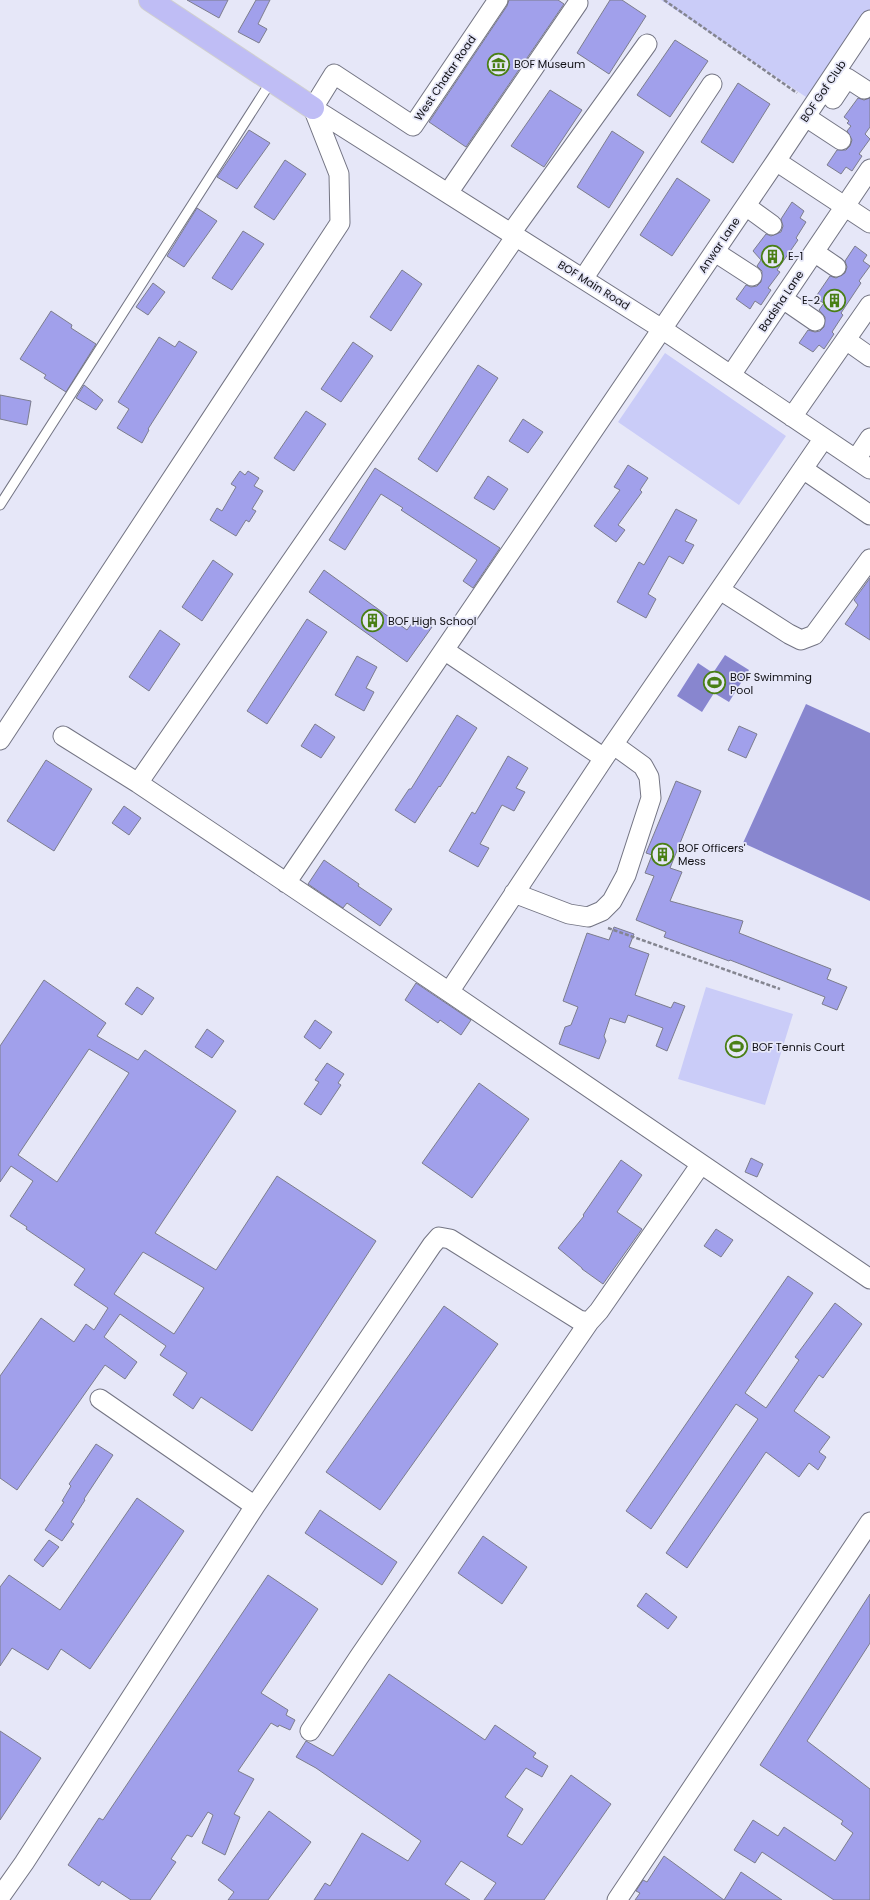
<svg xmlns="http://www.w3.org/2000/svg" width="870" height="1900" viewBox="0 0 870 1900" font-family="Poppins,sans-serif">
  <rect width="100%" height="100%" fill="#e6e7f8"/>
  <path fill="#caccf8" d="M 661,0 L 870,0 L 870,22 L 861,17 L 806,97 Z
    M 665,353 L 786,436 L 739,505 L 618,422 Z
    M 706,987 L 793,1014 L 765,1105 L 678,1079 Z"/>
  <path fill="#8886cf" d="M 725,655 L 749,670 L 729,702 L 714,693 L 702,712 L 677,696 L 698,663 L 713,673 Z
    M 806,704 L 870,733 L 870,901 L 743,843 Z"/>
  <path fill="#a1a0eb" stroke="#7c7d8d" fill-rule="evenodd" d="M 187,0 L 228,0 L 219,18 Z
    M 256,0 L 270,0 L 258,24 L 267,29 L 259,43 L 238,32 Z
    M 509,0 L 558,0 L 564,4 L 466,147 L 429,122 L 507,6 Z
    M 610,0 L 622,0 L 646,16 L 609,74 L 577,53 Z
    M 675,40 L 708,61 L 670,117 L 637,95 Z
    M 738,83 L 770,104 L 733,163 L 701,142 Z
    M 550,90 L 582,110 L 544,167 L 511,146 Z
    M 858,98 L 864,100 L 870,98 L 870,127 L 865,134 L 870,139 L 859,154 L 862,156 L 852,171 L 846,167 L 841,174 L 827,165 L 837,150 L 846,150 L 850,146 L 852,140 L 847,131 L 851,126 L 847,123 L 849,121 L 844,117 Z
    M 249,130 L 270,143 L 237,189 L 217,177 Z
    M 612,131 L 644,152 L 609,208 L 577,187 Z
    M 285,160 L 306,174 L 274,220 L 254,207 Z
    M 677,178 L 710,200 L 672,256 L 640,235 Z
    M 792,202 L 804,211 L 800,218 L 806,222 L 796,238 L 798,240 L 777,270 L 780,272 L 768,288 L 771,290 L 761,305 L 755,301 L 750,309 L 736,299 L 746,285 L 751,287 L 757,286 L 761,282 L 762,271 L 757,266 L 761,260 L 753,251 L 766,234 L 771,236 L 781,232 L 783,226 L 781,219 Z
    M 197,208 L 217,221 L 184,267 L 167,256 Z
    M 243,231 L 264,244 L 232,290 L 212,278 Z
    M 855,246 L 867,255 L 863,261 L 870,266 L 859,281 L 861,283 L 841,313 L 843,315 L 832,332 L 834,334 L 824,349 L 819,345 L 813,352 L 799,343 L 808,330 L 815,332 L 820,331 L 824,327 L 825,317 L 819,310 L 824,303 L 820,301 L 821,299 L 817,295 L 830,276 L 836,278 L 845,273 L 847,267 L 845,261 Z
    M 402,270 L 422,284 L 391,331 L 370,317 Z
    M 153,283 L 165,292 L 148,315 L 136,307 Z
    M 51,311 L 72,325 L 71,328 L 96,344 L 66,392 L 44,378 L 46,375 L 20,359 Z
    M 159,337 L 175,347 L 179,341 L 197,352 L 148,429 L 149,430 L 142,443 L 117,428 L 129,409 L 118,402 Z
    M 353,342 L 373,356 L 341,402 L 321,389 Z
    M 478,365 L 498,378 L 437,472 L 418,459 Z
    M 84,385 L 103,400 L 96,410 L 76,398 Z
    M 0,395 L 31,401 L 27,425 L 0,419 Z
    M 306,411 L 326,424 L 294,471 L 274,458 Z
    M 523,419 L 543,432 L 528,453 L 509,441 Z
    M 628,465 L 648,478 L 640,490 L 642,492 L 618,525 L 625,530 L 616,542 L 594,526 L 620,490 L 614,487 Z
    M 375,468 L 500,548 L 473,588 L 463,581 L 477,560 L 401,510 L 403,508 L 381,494 L 345,550 L 329,540 Z
    M 240,471 L 245,475 L 248,471 L 259,478 L 254,486 L 263,491 L 252,509 L 256,511 L 249,522 L 246,520 L 236,536 L 210,520 L 217,508 L 222,511 L 236,487 L 231,484 Z
    M 488,476 L 508,489 L 494,510 L 474,498 Z
    M 676,509 L 697,520 L 685,541 L 694,545 L 683,564 L 669,556 L 648,594 L 656,599 L 646,618 L 617,602 L 639,562 L 644,565 Z
    M 213,560 L 233,574 L 202,621 L 182,607 Z
    M 324,570 L 407,630 L 417,616 L 432,627 L 407,662 L 309,592 Z
    M 870,578 L 870,640 L 845,624 L 858,605 L 854,600 Z
    M 307,619 L 327,632 L 267,724 L 247,711 Z
    M 160,630 L 180,644 L 149,691 L 129,677 Z
    M 357,656 L 377,667 L 366,688 L 374,692 L 364,711 L 335,695 Z
    M 457,715 L 477,728 L 442,784 L 440,787 L 439,786 L 415,823 L 395,810 L 409,789 L 411,789 Z
    M 315,724 L 335,737 L 321,758 L 301,746 Z
    M 739,726 L 757,734 L 746,758 L 728,750 Z
    M 508,756 L 528,768 L 516,788 L 525,792 L 514,811 L 502,805 L 480,844 L 489,848 L 478,867 L 449,851 L 472,812 L 475,814 Z
    M 46,760 L 92,789 L 54,851 L 7,821 Z
    M 676,781 L 701,791 L 670,868 L 682,872 L 670,901 L 743,921 L 739,933 L 831,969 L 827,979 L 847,987 L 837,1010 L 822,1004 L 825,997 L 730,960 L 729,961 L 664,937 L 666,932 L 636,920 L 654,876 L 645,873 L 652,855 L 646,853 Z
    M 124,806 L 141,818 L 129,835 L 112,823 Z
    M 324,860 L 359,884 L 358,886 L 392,909 L 380,926 L 347,903 L 343,908 L 308,884 Z
    M 614,927 L 634,934 L 629,947 L 649,954 L 635,995 L 671,1008 L 674,1002 L 685,1006 L 667,1051 L 656,1046 L 663,1028 L 628,1015 L 625,1023 L 610,1018 L 604,1036 L 606,1041 L 599,1059 L 559,1044 L 565,1027 L 571,1025 L 578,1007 L 563,1001 L 587,933 L 609,940 Z
    M 44,980 L 106,1023 L 97,1036 L 138,1060 L 145,1050 L 236,1111 L 155,1233 L 216,1270 L 277,1176 L 376,1241 L 252,1431 L 201,1397 L 193,1409 L 173,1395 L 187,1373 L 160,1355 L 166,1346 L 120,1314 L 104,1337 L 137,1362 L 125,1379 L 105,1365 L 17,1490 L 0,1478 L 0,1376 L 41,1318 L 74,1342 L 86,1324 L 94,1330 L 108,1308 L 74,1285 L 85,1269 L 26,1229 L 27,1227 L 10,1216 L 33,1181 L 11,1166 L 0,1182 L 0,1046 ZM 89,1049 L 129,1073 L 57,1182 L 18,1155 ZM 143,1252 L 204,1288 L 174,1334 L 114,1294 Z
    M 416,983 L 471,1020 L 461,1035 L 440,1020 L 438,1023 L 405,1000 Z
    M 137,987 L 154,998 L 142,1015 L 125,1004 Z
    M 315,1020 L 332,1032 L 320,1049 L 304,1037 Z
    M 207,1029 L 224,1041 L 212,1058 L 195,1047 Z
    M 327,1063 L 344,1074 L 338,1083 L 341,1085 L 321,1115 L 304,1104 L 319,1082 L 315,1080 Z
    M 479,1083 L 529,1119 L 472,1198 L 422,1163 Z
    M 751,1158 L 763,1164 L 757,1177 L 745,1172 Z
    M 621,1160 L 642,1175 L 617,1212 L 642,1229 L 603,1284 L 582,1269 L 582,1268 L 558,1248 L 584,1216 L 583,1215 Z
    M 716,1229 L 733,1240 L 721,1257 L 704,1246 Z
    M 788,1276 L 813,1293 L 745,1393 L 766,1408 L 799,1360 L 795,1357 L 835,1303 L 862,1324 L 823,1378 L 819,1375 L 794,1411 L 830,1437 L 819,1452 L 826,1457 L 818,1470 L 809,1463 L 799,1477 L 766,1452 L 687,1568 L 666,1553 L 758,1419 L 736,1404 L 651,1529 L 626,1511 Z
    M 444,1306 L 498,1344 L 380,1510 L 326,1472 Z
    M 96,1444 L 113,1455 L 84,1499 L 85,1500 L 71,1522 L 74,1524 L 62,1541 L 45,1530 L 64,1502 L 62,1501 L 71,1486 L 69,1484 Z
    M 137,1498 L 184,1531 L 90,1669 L 61,1649 L 48,1670 L 12,1648 L 0,1666 L 0,1587 L 9,1575 L 60,1610 Z
    M 320,1510 L 397,1562 L 382,1585 L 305,1533 Z
    M 483,1536 L 527,1567 L 502,1604 L 458,1573 Z
    M 49,1540 L 59,1547 L 43,1567 L 34,1560 Z
    M 268,1575 L 318,1609 L 261,1693 L 288,1710 L 286,1715 L 295,1720 L 290,1730 L 279,1725 L 278,1727 L 271,1723 L 238,1771 L 254,1779 L 234,1814 L 240,1817 L 225,1855 L 202,1843 L 213,1815 L 208,1812 L 192,1837 L 187,1835 L 171,1859 L 176,1862 L 150,1900 L 131,1900 L 102,1881 L 99,1886 L 68,1865 L 99,1818 L 103,1820 Z
    M 646,1593 L 677,1617 L 668,1629 L 637,1606 Z
    M 870,1594 L 870,1643 L 807,1741 L 870,1789 L 870,1900 L 834,1900 L 762,1852 L 755,1863 L 734,1850 L 753,1820 L 778,1836 L 784,1827 L 835,1861 L 853,1833 L 841,1824 L 843,1821 L 760,1765 Z
    M 389,1674 L 485,1740 L 495,1725 L 536,1753 L 533,1757 L 548,1766 L 542,1777 L 526,1768 L 505,1797 L 523,1809 L 507,1836 L 522,1845 L 571,1775 L 611,1804 L 544,1900 L 484,1900 L 496,1883 L 461,1861 L 445,1884 L 470,1900 L 314,1900 L 325,1883 L 330,1886 L 362,1833 L 408,1861 L 421,1841 L 316,1768 L 296,1757 L 306,1741 L 333,1756 Z
    M 0,1731 L 41,1758 L 0,1820 Z
    M 269,1811 L 311,1842 L 268,1900 L 228,1900 L 234,1892 L 218,1880 Z
    M 664,1856 L 724,1900 L 741,1872 L 782,1900 L 635,1900 L 640,1893 L 636,1891 L 643,1880 L 647,1882 Z"/>
  <g fill="none" stroke-linecap="round" stroke-linejoin="round">
    <defs>
      <path id="lane" d="M 0,505 L 272,80"/>
      <path id="street" d="M 833,99 L 847,78 L 864,89
        M 313,108 L 662,329 L 870,469
        M 313,108 L 334,74 L 413,126 L 498,0
        M 806,117 L 841,140
        M 776,161 L 870,223
        M 448,193 L 578,3
        M 746,206 L 772,225
        M 511,233 L 647,44
        M 715,252 L 752,276
        M 814,252 L 836,267
        M 583,279 L 712,84
        M 783,299 L 815,321
        M 846,340 L 870,357
        M 731,375 L 870,169
        M 792,417 L 870,305
        M 856,459 L 870,438
        M 803,469 L 870,515
        M 720,590 L 789,634 L 801,640 L 814,635 L 870,559
        M 444,650 L 604,758
        M 63,736 L 138,783 L 449,992 L 870,1279
        M 0,740 L 340,223 L 339,174 L 313,108
        M 138,783 L 516,236
        M 286,883 L 776,161 L 870,20
        M 514,893 L 569,914 L 588,917 L 602,911 L 612,901 L 626,875 L 651,798 L 649,777 L 643,766 L 614,745
        M 449,992 L 604,758 L 824,438
        M 100,1399 L 255,1506
        M 310,1731 L 359,1657 L 589,1322
        M 0,1897 L 24,1863 L 255,1506 L 432,1245 L 439,1237 L 450,1239 L 579,1320 L 589,1322 L 599,1311 L 701,1164
        M 617,1900 L 870,1522"/>
      <path id="primary" d="M 150,0 L 313,108"/>
    </defs>
    <use href="#lane" stroke="#737483" stroke-width="11"/>
    <use href="#street" stroke="#737483" stroke-width="21"/>
    <use href="#primary" stroke="#cfcfd0" stroke-width="24"/>
    <path stroke="#848590" stroke-width="2.5" stroke-dasharray="4 2" stroke-linecap="butt" d="M 664,0 L 797,93
      M 608,928 L 780,989"/>
    <use href="#lane" stroke="#fff" stroke-width="9"/>
    <use href="#street" stroke="#fff" stroke-width="19"/>
    <use href="#primary" stroke="#bfbdf5" stroke-width="22"/>
  </g>
  <defs>
    <symbol id="museum-ring" viewBox="-11 -11 22 22"><circle r="9.5" fill="#e6e7f8" stroke="#497f15" stroke-width="1.5"/><path d="M0-6L6-3V-2H-6V-3ZM-5-1h2V3h-2ZM-1-1h2V3h-2ZM3-1h2V3H3ZM-6 4H6V6H-6Z" fill="#497f15"/></symbol>
    <symbol id="building-ring" viewBox="-11 -11 22 22"><circle r="9.5" fill="#e6e7f8" stroke="#497f15" stroke-width="1.5"/><path d="M-4-6H4V6H1V3H-1V6H-4ZM-2.5-4.3h1.7v1.8h-1.7ZM.8-4.3h1.7v1.8H.8ZM-2.5-1h1.7V.8h-1.7ZM.8-1h1.7V.8H.8Z" fill="#497f15"/></symbol>
    <symbol id="stadium-ring" viewBox="-11 -11 22 22"><circle r="9.5" fill="#e6e7f8" stroke="#497f15" stroke-width="1.5"/><path d="M0-5a6.5 5 0 1 0 0 10a6.5 5 0 1 0 0-10ZM-3.5-1.8h7v3.6h-7Z" fill="#497f15"/></symbol>
  </defs>
  <g fill-rule="evenodd">
    <use href="#museum-ring" x="486" y="52" width="25" height="25"/>
    <use href="#building-ring" x="760" y="244" width="25" height="25"/>
    <use href="#building-ring" x="822" y="288" width="25" height="25"/>
    <use href="#building-ring" x="360" y="608" width="25" height="25"/>
    <use href="#stadium-ring" x="702" y="670" width="25" height="25"/>
    <use href="#building-ring" x="650" y="842" width="25" height="25"/>
    <use href="#stadium-ring" x="724" y="1034" width="25" height="25"/>
  </g>
  <g text-anchor="middle" dominant-baseline="central" stroke-width="3.5" stroke-linejoin="round" paint-order="stroke">
    <g font-size="11" fill="#101015" stroke="#e6e7f8" text-anchor="start">
      <text x="514" y="64">BOF Museum</text>
      <text x="788" y="256">E-1</text>
      <text x="820" y="300" text-anchor="end">E-2</text>
      <text x="388" y="621">BOF High School</text>
      <text x="730" y="677">BOF Swimming<tspan x="730" dy="13">Pool</tspan></text>
      <text x="678" y="848">BOF Officers'<tspan x="678" dy="13">Mess</tspan></text>
      <text x="752" y="1047">BOF Tennis Court</text>
    </g>
    <g font-size="11" fill="#101015" stroke="#e6e7f8">
      <text transform="translate(445 78) rotate(-56)">West Chatar Road</text>
      <text transform="translate(823 91) rotate(-56)">BOF Gof Club</text>
      <text transform="translate(719 245) rotate(-56)">Anwar Lane</text>
      <text transform="translate(594 285) rotate(32)">BOF Main Road</text>
      <text transform="translate(781 301) rotate(-56)">Badsha Lane</text>
    </g>
  </g>
</svg>
